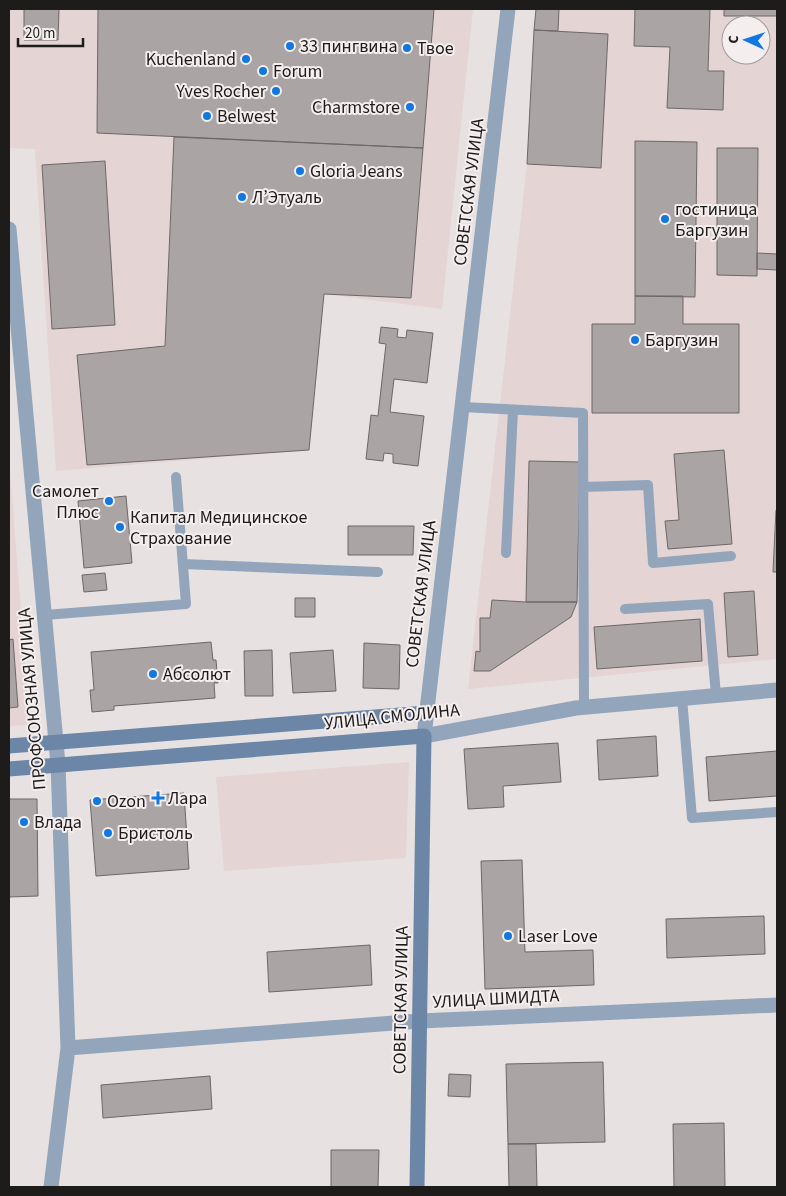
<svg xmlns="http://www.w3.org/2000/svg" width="786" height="1196" viewBox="0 0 786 1196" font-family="'Source Sans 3',sans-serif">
  <rect width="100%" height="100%" fill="#e8e1e1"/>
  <path fill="#e4d4d4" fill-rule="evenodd" d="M 9,9 L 473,9 L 442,309 L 324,294 L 309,450 L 56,471 L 35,149 L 9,148 Z
    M 536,9 L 777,9 L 777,659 L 468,689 L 527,164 ZM 731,25 L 761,25 L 761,55 L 731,55 Z
    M 9,458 L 30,725 L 9,726 Z
    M 409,762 L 406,858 L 224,871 L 216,777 Z"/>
  <path fill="#aba4a4" stroke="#6d6767" d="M 24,9 L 59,9 L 58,40 L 24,40 Z
    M 98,9 L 434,9 L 423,148 L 97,133 Z
    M 536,9 L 559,9 L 558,31 L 534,30 Z
    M 635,9 L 710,9 L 708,71 L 724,71 L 723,110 L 667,108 L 670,47 L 634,46 Z
    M 724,9 L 777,9 L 777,16 L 724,16 Z
    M 534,30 L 608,34 L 601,168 L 527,164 Z
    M 174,137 L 423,148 L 411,298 L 324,294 L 309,450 L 87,465 L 77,355 L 165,346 Z
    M 635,141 L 697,142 L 695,297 L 635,296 Z
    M 717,148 L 758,148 L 757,276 L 717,275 Z
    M 105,161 L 115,325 L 52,329 L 42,165 Z
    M 757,253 L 777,254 L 777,270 L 757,269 Z
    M 635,296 L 683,296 L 683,324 L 739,324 L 739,413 L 592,413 L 592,324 L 635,324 Z
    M 381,327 L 398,329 L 397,337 L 406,338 L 407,330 L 433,333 L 427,383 L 394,379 L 390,412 L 424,416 L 418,466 L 393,463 L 393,454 L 384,453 L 383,461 L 366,459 L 371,415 L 378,416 L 386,344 L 379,343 Z
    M 724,450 L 732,544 L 668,549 L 665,521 L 679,520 L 674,454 Z
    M 529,461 L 580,462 L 577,602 L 526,602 Z
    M 126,496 L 132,563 L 84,568 L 78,501 Z
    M 776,510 L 777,510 L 777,572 L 773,572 Z
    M 348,526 L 414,526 L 413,555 L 348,555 Z
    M 105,573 L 107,590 L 84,592 L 82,575 Z
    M 754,591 L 758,655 L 728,657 L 724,593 Z
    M 295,598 L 315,598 L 315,617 L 295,617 Z
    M 492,600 L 526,602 L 577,602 L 571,617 L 490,671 L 474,671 L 476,651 L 480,652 L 480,618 L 490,618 Z
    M 700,619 L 702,661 L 597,669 L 594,627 Z
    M 13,639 L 18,707 L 9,708 L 9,640 Z
    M 211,642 L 213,660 L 216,660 L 218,683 L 214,683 L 215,698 L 114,706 L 114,710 L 92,712 L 90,690 L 94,690 L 91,652 Z
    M 364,643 L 400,645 L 399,689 L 363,688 Z
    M 272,650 L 273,696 L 245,696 L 244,651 Z
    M 333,650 L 336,691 L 293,693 L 290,653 Z
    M 656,736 L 658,776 L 599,780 L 597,740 Z
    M 558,743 L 561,782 L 503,786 L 504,807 L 468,809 L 464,749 Z
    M 777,751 L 777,796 L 709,801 L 706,757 Z
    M 184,793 L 189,869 L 96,876 L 90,800 Z
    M 9,799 L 37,799 L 38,896 L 9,897 Z
    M 522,860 L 525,952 L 593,950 L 594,985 L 485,989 L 481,861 Z
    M 764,916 L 765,954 L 667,958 L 666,919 Z
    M 370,945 L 372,985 L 269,992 L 267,952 Z
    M 603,1062 L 605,1142 L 508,1144 L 506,1064 Z
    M 449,1074 L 471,1075 L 470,1097 L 448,1096 Z
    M 210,1076 L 212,1109 L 103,1118 L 101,1085 Z
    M 724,1123 L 725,1187 L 674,1187 L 673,1124 Z
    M 508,1144 L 536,1144 L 537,1187 L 509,1187 Z
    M 331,1150 L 379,1150 L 378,1187 L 331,1187 Z"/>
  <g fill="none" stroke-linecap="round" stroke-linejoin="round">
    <path stroke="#93a5bb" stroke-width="10" d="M 462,407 L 583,413 L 584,707
      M 583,487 L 648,485 L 653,563 L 731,556
      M 506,553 L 513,410
      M 183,564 L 378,572
      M 625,609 L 708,604 L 716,695
      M 45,615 L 186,604 L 176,477
      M 682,698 L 692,818 L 777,812"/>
    <path stroke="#93a5bb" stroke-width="15" d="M 9,229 L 58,764 L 68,1048 L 51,1187
      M 424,736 L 576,708 L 777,690
      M 68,1048 L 420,1021 L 777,1005"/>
    <path stroke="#93a5bb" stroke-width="15" d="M 424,736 L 508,9"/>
    <path stroke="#6b86a7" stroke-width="15" d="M 9,746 L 426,713
      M 9,769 L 424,736 L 417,1187"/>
  </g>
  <g fill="#1078e0" stroke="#f5eeee" stroke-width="2">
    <circle cx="290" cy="46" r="5"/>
    <circle cx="407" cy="48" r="5"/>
    <circle cx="246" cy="59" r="5"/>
    <circle cx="263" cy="71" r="5"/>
    <circle cx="276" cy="91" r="5"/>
    <circle cx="410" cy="107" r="5"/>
    <circle cx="207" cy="116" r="5"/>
    <circle cx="300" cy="171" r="5"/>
    <circle cx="242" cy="197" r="5"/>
    <circle cx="665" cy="219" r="5"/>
    <circle cx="635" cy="340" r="5"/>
    <circle cx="109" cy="501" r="5"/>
    <circle cx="120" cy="527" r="5"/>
    <circle cx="153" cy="674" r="5"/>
    <path d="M155.5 790.5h5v5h5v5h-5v5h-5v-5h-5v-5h5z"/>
    <circle cx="97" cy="801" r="5"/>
    <circle cx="24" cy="822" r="5"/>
    <circle cx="108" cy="833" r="5"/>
    <circle cx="508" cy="936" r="5"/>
  </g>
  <g text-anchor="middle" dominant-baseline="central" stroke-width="4" stroke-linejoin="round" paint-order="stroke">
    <g font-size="18" fill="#1e1b1b" stroke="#f5eeee" text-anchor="start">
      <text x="300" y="46">33 пингвина</text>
      <text x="417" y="48">Твое</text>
      <text x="236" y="59" text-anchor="end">Kuchenland</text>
      <text x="273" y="71">Forum</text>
      <text x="266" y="91" text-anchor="end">Yves Rocher</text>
      <text x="400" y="107" text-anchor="end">Charmstore</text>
      <text x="217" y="116">Belwest</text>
      <text x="310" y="171">Gloria Jeans</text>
      <text x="252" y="197">Л’Этуаль</text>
      <text x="675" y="209">гостиница<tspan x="675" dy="21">Баргузин</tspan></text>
      <text x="645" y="340">Баргузин</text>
      <text x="99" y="491" text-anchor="end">Самолет<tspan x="99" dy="21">Плюс</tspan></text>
      <text x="130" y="517">Капитал Медицинское<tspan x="130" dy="21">Страхование</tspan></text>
      <text x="163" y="674">Абсолют</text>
      <text x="168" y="798">Лара</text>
      <text x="107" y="801">Ozon</text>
      <text x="34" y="822">Влада</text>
      <text x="118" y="833">Бристоль</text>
      <text x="518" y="936">Laser Love</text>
    </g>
    <g font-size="18" fill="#1e1b1b" stroke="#f5eeee">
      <text transform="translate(469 192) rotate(-83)">СОВЕТСКАЯ УЛИЦА</text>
      <text transform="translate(421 594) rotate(-83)">СОВЕТСКАЯ УЛИЦА</text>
      <text transform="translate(32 699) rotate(-95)">ПРОФСОЮЗНАЯ УЛИЦА</text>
      <text transform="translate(392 717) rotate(-6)">УЛИЦА СМОЛИНА</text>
      <text transform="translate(496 999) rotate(-3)">УЛИЦА ШМИДТА</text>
      <text transform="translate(401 1000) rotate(-89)">СОВЕТСКАЯ УЛИЦА</text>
    </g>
  </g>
  <rect width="786" height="1196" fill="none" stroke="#1e1b1b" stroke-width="20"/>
  <g transform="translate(746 40) rotate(273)"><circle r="24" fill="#f5eeee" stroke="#9f9a9a"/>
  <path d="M0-4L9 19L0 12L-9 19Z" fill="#1078e0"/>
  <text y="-8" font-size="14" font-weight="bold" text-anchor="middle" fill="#1e1b1b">С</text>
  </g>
  <path d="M18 38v8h65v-8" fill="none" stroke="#1e1b1b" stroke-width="2.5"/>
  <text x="25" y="38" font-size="15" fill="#1e1b1b" stroke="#f5eeee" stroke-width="4" paint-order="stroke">20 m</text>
</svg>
